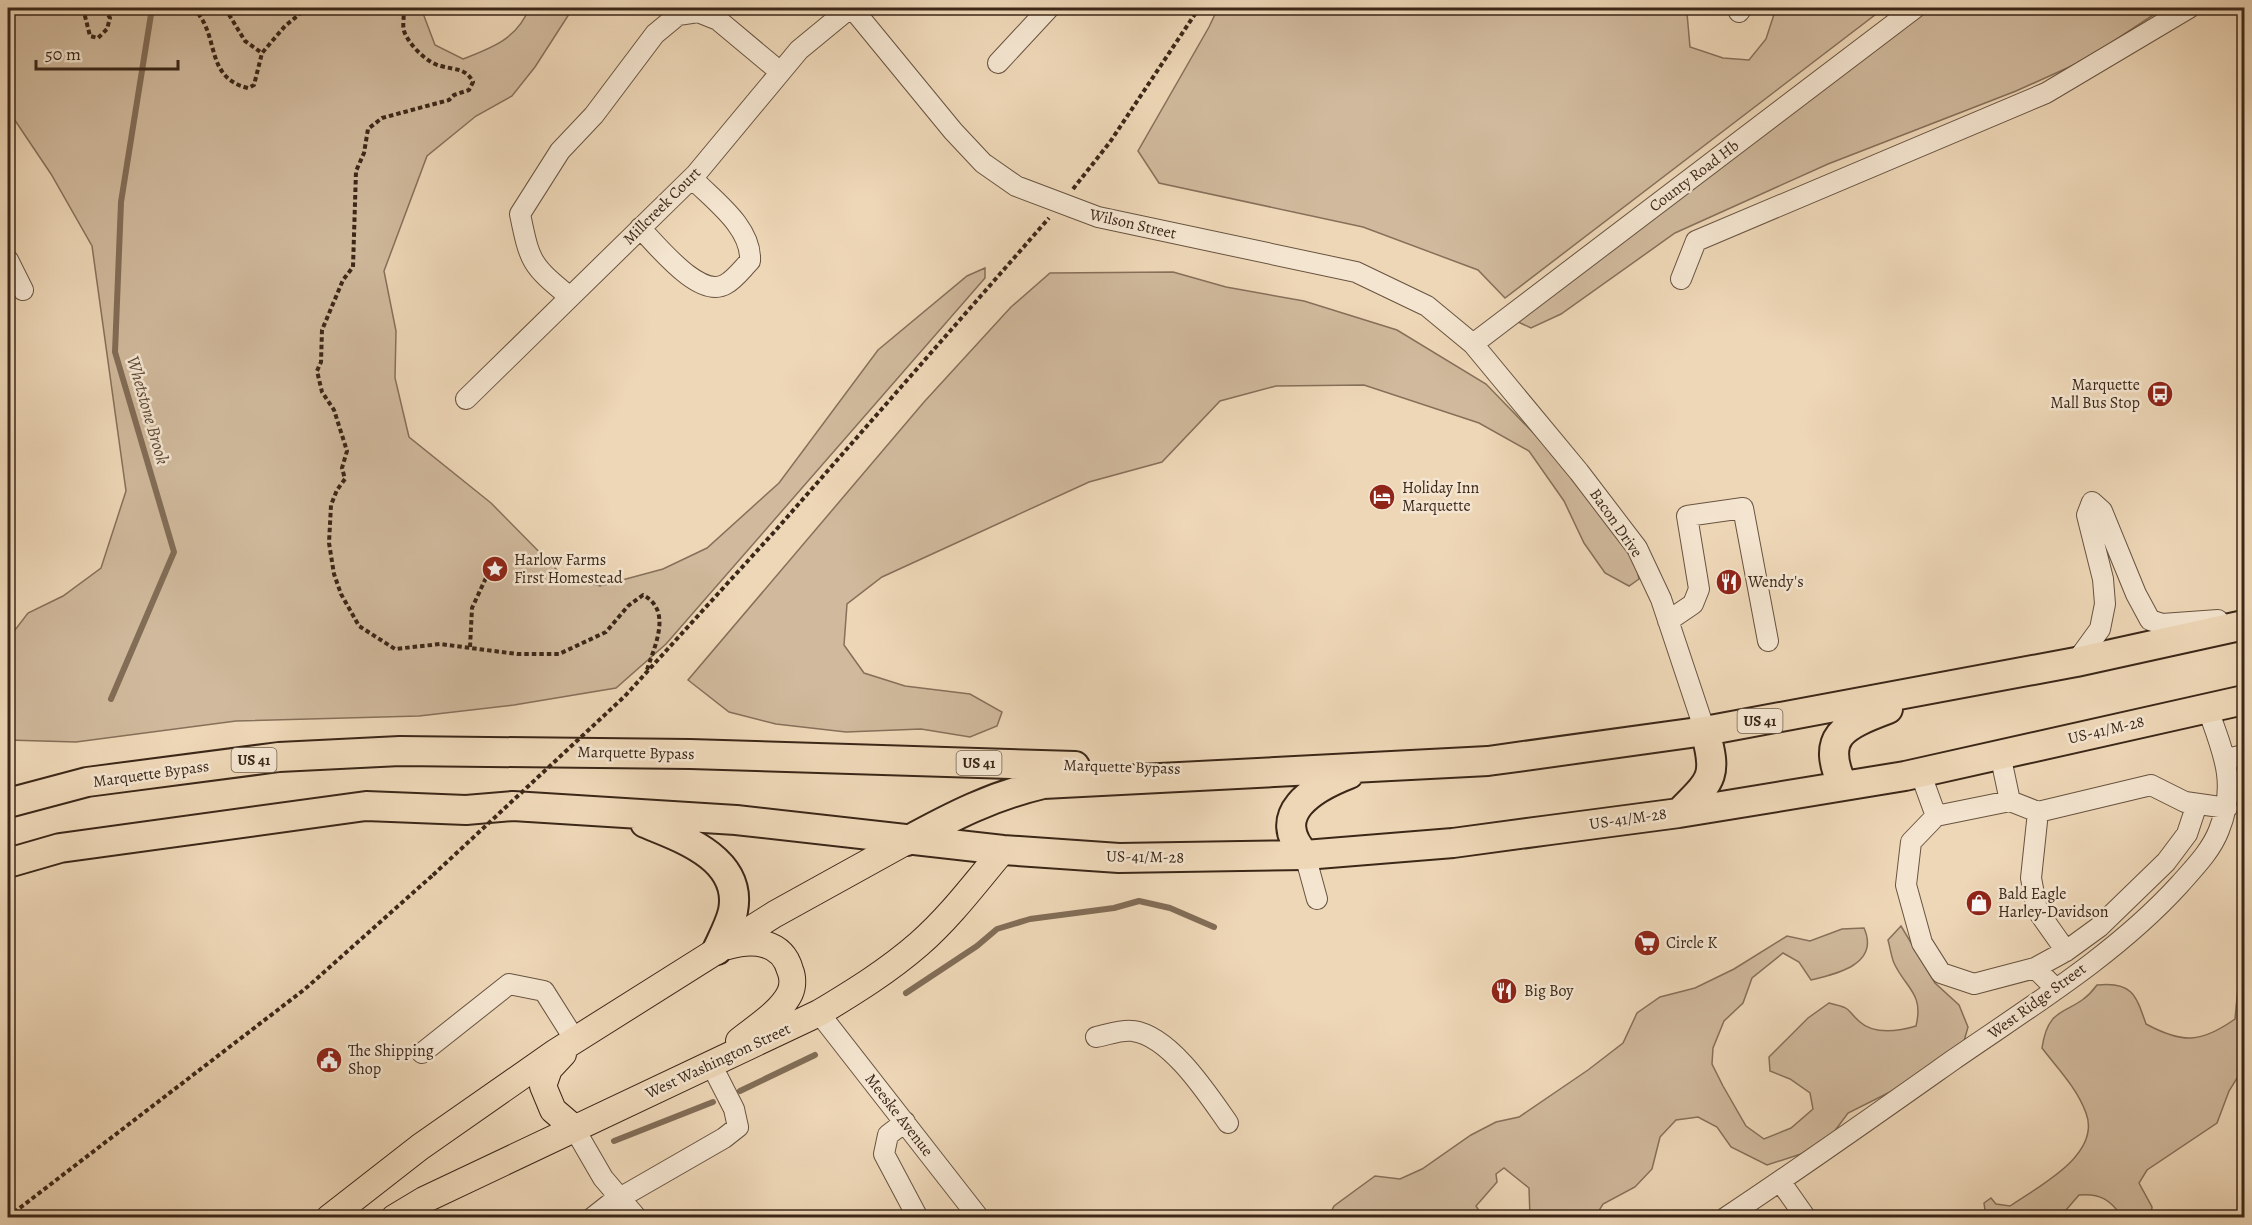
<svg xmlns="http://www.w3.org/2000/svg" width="2252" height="1225" viewBox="0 0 2252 1225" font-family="Alegreya,serif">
  <rect width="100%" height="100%" fill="#eed7b7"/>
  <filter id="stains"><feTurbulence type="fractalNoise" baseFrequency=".00333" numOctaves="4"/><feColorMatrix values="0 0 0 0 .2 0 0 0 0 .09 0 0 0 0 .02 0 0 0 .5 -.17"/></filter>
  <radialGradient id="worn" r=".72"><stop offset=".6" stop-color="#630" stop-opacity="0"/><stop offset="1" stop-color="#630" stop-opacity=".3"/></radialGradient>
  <path fill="#d0b99c" stroke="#86705a" stroke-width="1.5" d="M 8,8 L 421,8 L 435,45 L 463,59 C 492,48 518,38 529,8 L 573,8 L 535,67 L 512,96 L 476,116 L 427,156 L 384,271 L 396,331 L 395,378 L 409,437 L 491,503 L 562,575 L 600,586 L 663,569 L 707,548 L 779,483 L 878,350 L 967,276 L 985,268 L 985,278 L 666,644 L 616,688 L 514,705 L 419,716 L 236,721 L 76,742 L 8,740 L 8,639 L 28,613 L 63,596 L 101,568 L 126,491 L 92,246 L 51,174 L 8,110 Z
    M 1218,8 L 1691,8 L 1687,13 L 1690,47 L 1723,58 L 1749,60 L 1766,39 L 1776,8 L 1884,8 L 1505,298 L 1478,270 L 1363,227 L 1159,183 L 1138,151 L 1209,27 Z
    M 1923,8 L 2164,8 L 2085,60 L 2016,91 L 1828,164 L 1675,233 L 1561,314 L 1531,328 L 1516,321 Z
    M 1173,272 L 1226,287 L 1304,301 L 1397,330 L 1486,384 L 1574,475 L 1633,553 L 1639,579 L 1629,586 L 1605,573 L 1584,543 L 1564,501 L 1529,451 L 1479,423 L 1364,385 L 1276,386 L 1220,401 L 1162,462 L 1089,482 L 882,577 L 847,604 L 844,645 L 864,673 L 905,686 L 970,694 L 1002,712 L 997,726 L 970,737 L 921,729 L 846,732 L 776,724 L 729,712 L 688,680 L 924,402 L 1011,307 L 1050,273 Z
    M 1901,926 L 1935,983 L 1959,1005 L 1968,1027 L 1964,1041 L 1892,1091 L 1848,1113 L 1834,1132 L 1801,1154 L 1767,1165 L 1731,1147 L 1717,1127 L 1698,1117 L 1676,1120 L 1660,1137 L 1652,1169 L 1635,1187 L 1603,1204 L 1595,1217 L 1530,1217 L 1529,1188 L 1504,1168 L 1496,1174 L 1497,1182 L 1476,1206 L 1483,1217 L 1328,1218 L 1334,1206 L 1375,1176 L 1400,1179 L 1422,1169 L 1471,1135 L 1496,1122 L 1519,1117 L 1588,1070 L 1623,1043 L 1637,1013 L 1660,997 L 1695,988 L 1734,969 L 1787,936 L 1810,941 L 1842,929 L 1864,928 C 1880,964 1837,974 1811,980 L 1799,962 L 1783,953 L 1752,978 L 1743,1003 L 1724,1021 L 1713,1048 L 1712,1064 L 1723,1086 L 1746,1126 L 1764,1139 L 1791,1128 L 1813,1109 L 1810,1093 L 1790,1079 L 1770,1071 L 1769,1057 L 1808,1018 L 1829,1003 C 1854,1009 1844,1008 1860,1022 C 1874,1035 1900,1031 1916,1026 C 1924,993 1906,989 1894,963 C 1891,956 1890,947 1888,940 Z
    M 2239,977 L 2244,979 L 2244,1067 L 2229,1091 L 2217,1123 L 2147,1170 L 2139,1183 L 2152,1207 L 2151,1216 L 2122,1217 C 2111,1200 2100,1193 2079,1195 L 2060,1217 L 1986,1217 L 1984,1203 L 1991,1198 L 1996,1204 L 2010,1206 C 2037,1187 2102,1155 2086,1113 C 2077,1088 2058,1069 2042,1048 C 2049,1000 2073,1018 2097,985 C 2132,981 2136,995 2146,1024 C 2183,1044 2201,1043 2235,1019 Z"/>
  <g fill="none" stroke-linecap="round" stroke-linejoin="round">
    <path stroke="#826d57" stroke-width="6" d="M 111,699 L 174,552 L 115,352 L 121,202 L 152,8
      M 906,993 L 977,946 L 997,929 L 1030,919 L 1114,908 L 1139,901 L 1170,908 L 1214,927
      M 740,1091 L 815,1055
      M 614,1141 L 713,1102"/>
    <defs>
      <path id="minor" d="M 852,8 L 953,131 L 983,163 L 1016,186 L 1098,217 L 1356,272 L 1427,306 L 1473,344 L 1579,472 L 1637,548 L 1661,599 L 1705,731
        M 1739,12 L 1742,8
        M 998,63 L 1049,8
        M 640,228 C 658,246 700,300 726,284 C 735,279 743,268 750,261 C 752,227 713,200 692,178
        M 8,260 L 23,290
        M 1681,279 L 1696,241 L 2046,93 L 2189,8
        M 570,297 C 531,265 530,263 520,214 L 560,151 L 594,115 L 655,34 L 678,15 L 698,12 L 718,20 L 779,71
        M 1473,344 L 1915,8
        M 466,399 L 696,174 L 799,50 L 850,8
        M 1668,621 L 1693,604 L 1699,589 L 1687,516 L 1743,508 L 1768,641
        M 2076,662 L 2100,629 L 2105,604 L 2103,579 L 2087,515 L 2092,502 L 2102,511 L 2136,594 L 2150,620 L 2162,624 L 2218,620
        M 2000,754 L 2010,801
        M 2226,759 L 2244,755
        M 1920,772 L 1936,816
        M 2038,812 L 2031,878 L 2037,910 L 2066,951
        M 1305,855 L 1317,899
        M 2035,968 L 2066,951 L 2099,927 L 2166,862 L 2187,834 L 2197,804
        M 2055,988 L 2035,968 L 1974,984 L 1941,973 L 1922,943 L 1906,885 L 1911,842 L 1936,816 L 2010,801 L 2038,812 L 2151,785 L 2185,802 L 2227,808
        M 819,1013 L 979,1218
        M 1096,1037 C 1107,1035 1122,1029 1133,1031 C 1170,1036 1207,1093 1228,1123
        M 422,1053 L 509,984 L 544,991 L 575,1040
        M 905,1122 L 888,1135 L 884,1154 L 918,1218
        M 574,1128 L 603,1178 L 637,1218
        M 1780,1181 L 1806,1218
        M 592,1218 L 611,1203 L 724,1138 L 738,1127 L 734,1109 L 711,1064
        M 1725,1218 C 1802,1167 1878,1113 1953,1060 C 2031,1006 2115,955 2179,885 C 2194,868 2211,851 2219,830 C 2238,783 2223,752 2207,707"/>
      <path id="major" d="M 728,946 C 753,939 782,941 790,970 C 793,977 793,986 790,993 C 781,1012 755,1028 739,1041
        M 563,1054 L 549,1069 L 543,1086 L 553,1110 L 574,1128
        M 329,1218 L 420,1147 L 556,1052 L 775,914 L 907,841
        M 394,1218 L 424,1200 L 819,1013 C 854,992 888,971 919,944 C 951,916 976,882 1003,850"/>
      <path id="highway" d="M 1843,786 C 1820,736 1843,726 1888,709
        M 8,803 L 87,782 L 279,757 L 400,751 L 690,754 L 1075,766
        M 1679,813 C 1712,780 1718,777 1705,731
        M 645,823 C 682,838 743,859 733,911 C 730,924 723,937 717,950
        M 907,841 C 953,816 992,796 1043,784 L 1488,761 L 1705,731 L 2076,662 L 2244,625
        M 1305,855 C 1268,814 1313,788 1349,774
        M 8,863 L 60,848 L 366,806 L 466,810 L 513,806 L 736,820 L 1003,850 L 1119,858 L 1305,855 L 1453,843 L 1550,830 L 1679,813 L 1905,776 L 2244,700"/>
    </defs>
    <use href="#minor" stroke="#685340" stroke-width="22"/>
    <use href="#major" stroke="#3b2718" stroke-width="28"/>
    <use href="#highway" stroke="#3b2718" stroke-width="32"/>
    <path stroke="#3b2718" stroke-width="4" stroke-dasharray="4.5 3" stroke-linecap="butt" d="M 83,8 L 90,36 L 98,38 L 107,29 L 110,18 L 104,8
      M 193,8 C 221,34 203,77 248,88 L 254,85 L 262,53 L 285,26 L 307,8
      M 225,8 L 245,41 L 262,53
      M 403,8 C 405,15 402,24 404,31 C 409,45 427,63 441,66 C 455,70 466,68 473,82 L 469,90 L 454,95 L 449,100 L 382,118 L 368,129 L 364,153 L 356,171 L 353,267 L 343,280 L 322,330 L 321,362 L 317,371 L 322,392 L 334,410 L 347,451 L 342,468 L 345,479 L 337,490 L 331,505 L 329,543 L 334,574 L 341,594 L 359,626 L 395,649 L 440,644 L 517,654 L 559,654 L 606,632 L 628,606 L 643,595 C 674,611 653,649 646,673
      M 1073,189 L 1110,142 L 1199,8
      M 470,647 L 472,608 L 491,567
      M 625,696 L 775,531 L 1049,218
      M 8,1217 L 305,989 L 433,875"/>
    <use href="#minor" stroke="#f4e5d0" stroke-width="20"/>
    <use href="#major" stroke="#eed7b7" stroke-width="26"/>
    <use href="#highway" stroke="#eed7b7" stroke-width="28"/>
    <path stroke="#3b2718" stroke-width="4" stroke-dasharray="4.5 3" stroke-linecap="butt" d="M 433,875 L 625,696"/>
  </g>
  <defs>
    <symbol id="bus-disc" viewBox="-11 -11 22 22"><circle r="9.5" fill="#8f2418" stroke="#f4e5d0"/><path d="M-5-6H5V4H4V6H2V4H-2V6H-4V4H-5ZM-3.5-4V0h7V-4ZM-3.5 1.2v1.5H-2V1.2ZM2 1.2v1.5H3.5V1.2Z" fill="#fff"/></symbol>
    <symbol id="hotel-disc" viewBox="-11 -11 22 22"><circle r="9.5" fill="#8f2418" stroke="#f4e5d0"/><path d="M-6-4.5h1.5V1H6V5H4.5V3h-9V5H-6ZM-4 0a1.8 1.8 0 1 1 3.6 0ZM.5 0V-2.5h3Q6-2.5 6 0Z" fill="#fff"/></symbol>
    <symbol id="sight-disc" viewBox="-11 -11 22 22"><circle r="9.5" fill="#8f2418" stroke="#f4e5d0"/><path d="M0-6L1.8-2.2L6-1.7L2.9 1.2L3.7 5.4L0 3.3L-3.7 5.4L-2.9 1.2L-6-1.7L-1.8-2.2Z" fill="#fff"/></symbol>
    <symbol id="restaurant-disc" viewBox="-11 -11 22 22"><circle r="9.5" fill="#8f2418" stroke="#f4e5d0"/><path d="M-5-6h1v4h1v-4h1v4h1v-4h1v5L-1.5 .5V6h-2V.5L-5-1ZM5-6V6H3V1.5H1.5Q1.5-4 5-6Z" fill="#fff"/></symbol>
    <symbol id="shop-disc" viewBox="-11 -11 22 22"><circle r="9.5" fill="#8f2418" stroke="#f4e5d0"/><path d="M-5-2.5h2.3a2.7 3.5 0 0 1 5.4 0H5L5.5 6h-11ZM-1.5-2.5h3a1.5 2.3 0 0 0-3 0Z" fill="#fff"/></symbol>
    <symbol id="supermarket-disc" viewBox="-11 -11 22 22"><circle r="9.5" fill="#8f2418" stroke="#f4e5d0"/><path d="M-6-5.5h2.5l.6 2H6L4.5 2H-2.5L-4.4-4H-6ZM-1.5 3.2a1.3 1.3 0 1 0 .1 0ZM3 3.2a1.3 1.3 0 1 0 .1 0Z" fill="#fff"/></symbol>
    <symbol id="civic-disc" viewBox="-11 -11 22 22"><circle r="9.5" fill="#8f2418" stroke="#f4e5d0"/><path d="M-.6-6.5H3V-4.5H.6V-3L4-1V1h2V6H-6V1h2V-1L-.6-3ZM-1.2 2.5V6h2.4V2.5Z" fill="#fff"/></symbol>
  </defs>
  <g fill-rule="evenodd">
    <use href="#bus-disc" x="2145" y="379" width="30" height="30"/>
    <use href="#hotel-disc" x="1367" y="482" width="30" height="30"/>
    <use href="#sight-disc" x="480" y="554" width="30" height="30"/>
    <use href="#restaurant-disc" x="1714" y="567" width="30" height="30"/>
    <use href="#shop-disc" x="1964" y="888" width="30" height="30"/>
    <use href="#supermarket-disc" x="1632" y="928" width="30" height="30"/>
    <use href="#restaurant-disc" x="1489" y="976" width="30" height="30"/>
    <use href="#civic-disc" x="314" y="1045" width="30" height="30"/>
  </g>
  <g text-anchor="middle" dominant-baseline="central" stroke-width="5" stroke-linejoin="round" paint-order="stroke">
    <g fill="#f4e5d0" stroke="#72604f" stroke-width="1.5">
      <rect x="1737.5" y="709" width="45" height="24" rx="4.5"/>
      <rect x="231.5" y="748" width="45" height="24" rx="4.5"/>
      <rect x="956.5" y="751" width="45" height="24" rx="4.5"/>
    </g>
    <g font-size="15" font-weight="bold" fill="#3b2718">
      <text x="1760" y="721">US 41</text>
      <text x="254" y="760">US 41</text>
      <text x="979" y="763">US 41</text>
    </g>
    <g font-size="16" fill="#3b2718" stroke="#f4e5d0">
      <text transform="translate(1694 176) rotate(-37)">County Road Hb</text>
      <text transform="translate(662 206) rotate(-45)">Millcreek Court</text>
      <text transform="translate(1133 224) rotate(13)">Wilson Street</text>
      <text transform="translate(1616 523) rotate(55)">Bacon Drive</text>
      <text transform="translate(2106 730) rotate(-13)">US-41/M-28</text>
      <text transform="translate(636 753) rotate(1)">Marquette Bypass</text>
      <text transform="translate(1122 767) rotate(2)">Marquette Bypass</text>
      <text transform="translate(151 774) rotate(-8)">Marquette Bypass</text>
      <text transform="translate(1628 819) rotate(-8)">US-41/M-28</text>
      <text transform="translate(1145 857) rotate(1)">US-41/M-28</text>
      <text transform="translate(2037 1001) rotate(-36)">West Ridge Street</text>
      <text transform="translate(718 1061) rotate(-25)">West Washington Street</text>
      <text transform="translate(899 1115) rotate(52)">Meeske Avenue</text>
    </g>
    <g font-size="16" fill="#3b2718" stroke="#f4e5d0" text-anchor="start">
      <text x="2140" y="385" text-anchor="end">Marquette<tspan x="2140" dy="18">Mall Bus Stop</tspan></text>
      <text x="1402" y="488">Holiday Inn<tspan x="1402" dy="18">Marquette</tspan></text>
      <text x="514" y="560">Harlow Farms<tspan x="514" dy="18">First Homestead</tspan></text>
      <text x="1748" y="582">Wendy's</text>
      <text x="1998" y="894">Bald Eagle<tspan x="1998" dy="18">Harley-Davidson</tspan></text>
      <text x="1666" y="943">Circle K</text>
      <text x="1524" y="991">Big Boy</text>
      <text x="348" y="1051">The Shipping<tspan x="348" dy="18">Shop</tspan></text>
    </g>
    <g font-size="18" font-style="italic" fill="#5e4a38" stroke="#f4e5d0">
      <text transform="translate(148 410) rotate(74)">Whetstone Brook</text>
    </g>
  </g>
  <rect width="2252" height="1225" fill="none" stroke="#eed7b7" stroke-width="30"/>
  <rect x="9" y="9" width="2234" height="1207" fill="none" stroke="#3b2718" stroke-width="3"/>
  <rect x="15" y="15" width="2222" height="1195" fill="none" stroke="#3b2718" stroke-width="1.5"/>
  <path d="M36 60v9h142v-9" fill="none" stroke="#3b2718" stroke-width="3"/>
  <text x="45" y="60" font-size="18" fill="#3b2718" stroke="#f4e5d0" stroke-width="4.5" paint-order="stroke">50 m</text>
  <rect width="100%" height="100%" filter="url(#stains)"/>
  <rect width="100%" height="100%" fill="url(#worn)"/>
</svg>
